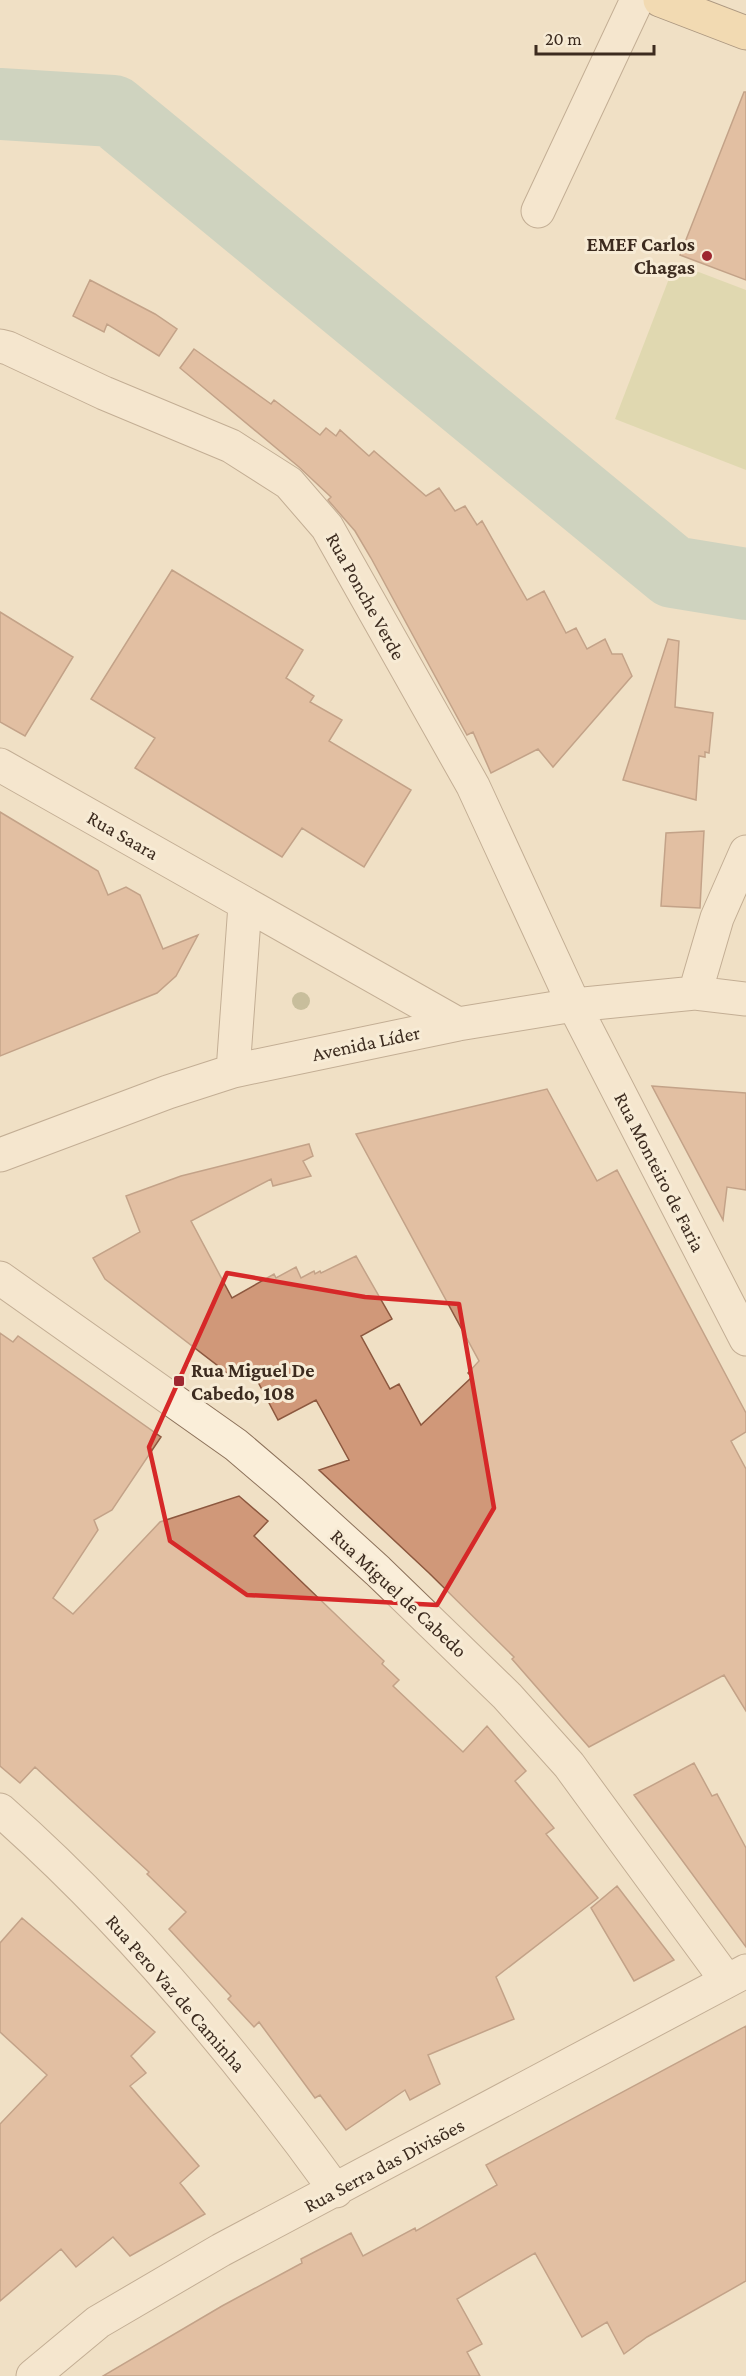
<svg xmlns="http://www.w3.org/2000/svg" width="746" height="2376" viewBox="0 0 746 2376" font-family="'Crimson Pro',serif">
  <rect width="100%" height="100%" fill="#f0e0c5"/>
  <path fill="#cccf98" d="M 675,263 L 746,290 L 746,470 L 615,419 Z"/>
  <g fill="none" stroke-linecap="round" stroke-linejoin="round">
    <path stroke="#a7c3b9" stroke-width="72" d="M 0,104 L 113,111 L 673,572 L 746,584"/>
  </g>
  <path fill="#d09879" stroke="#8c583f" stroke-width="1.5" d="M 744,92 L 746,92 L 746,280 L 680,255 Z
    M 90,280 L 155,314 L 177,329 L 159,356 L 107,324 L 104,332 L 73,316 Z
    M 194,349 L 271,404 L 274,400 L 320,435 L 326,428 L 336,436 L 340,430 L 369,456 L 374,451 L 426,496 L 439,488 L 455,511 L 465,506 L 477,525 L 482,521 L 527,600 L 544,591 L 566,633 L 576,628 L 587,649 L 605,639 L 612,654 L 622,654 L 632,676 L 553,767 L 538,749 L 491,773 L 473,732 L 467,735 L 371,558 L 355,531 L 328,500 L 331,497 L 299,467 L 180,368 Z
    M 172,570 L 303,650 L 286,678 L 314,696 L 310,702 L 342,720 L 329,741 L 411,790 L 364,867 L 302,828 L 282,857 L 135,768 L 155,738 L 91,699 Z
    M 0,612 L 73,657 L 25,736 L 0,722 Z
    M 668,639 L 679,641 L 675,707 L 713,713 L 709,753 L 705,752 L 705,757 L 699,756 L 696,800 L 623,780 Z
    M 0,812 L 98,871 L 108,895 L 126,887 L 140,895 L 163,949 L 198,935 L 176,976 L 157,993 L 0,1056 Z
    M 704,831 L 700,908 L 661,906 L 666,833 Z
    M 652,1086 L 746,1093 L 746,1190 L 727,1187 L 723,1220 Z
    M 547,1089 L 597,1181 L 617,1170 L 746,1413 L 746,1432 L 731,1441 L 746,1469 L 746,1711 L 724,1675 L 589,1747 L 512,1659 L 514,1657 L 429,1573 L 319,1470 L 349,1460 L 316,1400 L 278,1420 L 249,1365 L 230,1375 L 105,1279 L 93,1258 L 140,1232 L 126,1196 L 181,1176 L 309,1144 L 313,1156 L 303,1161 L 311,1176 L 273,1186 L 271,1179 L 191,1221 L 232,1298 L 274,1274 L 276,1278 L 296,1267 L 301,1278 L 314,1271 L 315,1274 L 320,1271 L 321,1273 L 356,1256 L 392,1319 L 361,1336 L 390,1389 L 399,1384 L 421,1425 L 472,1377 L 468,1373 L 479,1361 L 356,1134 Z
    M 0,1333 L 13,1342 L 18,1336 L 161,1437 L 112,1510 L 94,1520 L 98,1530 L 53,1598 L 73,1614 L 160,1522 L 239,1496 L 268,1521 L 254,1536 L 384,1661 L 382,1664 L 399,1680 L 393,1686 L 463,1752 L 487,1726 L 526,1771 L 515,1781 L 554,1828 L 546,1834 L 598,1898 L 496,1977 L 514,2019 L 428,2055 L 440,2084 L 410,2100 L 405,2090 L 346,2130 L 320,2095 L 315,2098 L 259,2022 L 254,2027 L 228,1999 L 231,1996 L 169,1929 L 186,1912 L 147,1874 L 149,1872 L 35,1767 L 20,1783 L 0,1766 Z
    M 694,1763 L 712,1796 L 717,1794 L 746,1848 L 746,1947 L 634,1795 Z
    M 617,1886 L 674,1960 L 634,1981 L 591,1908 Z
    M 22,1918 L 155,2032 L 131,2056 L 146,2073 L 130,2086 L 199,2166 L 180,2183 L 205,2214 L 130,2256 L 113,2237 L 76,2267 L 61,2249 L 0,2301 L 0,2124 L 47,2075 L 0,2032 L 0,1943 Z
    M 746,2026 L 746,2281 L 647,2337 L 624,2354 L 607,2322 L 582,2337 L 535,2253 L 457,2299 L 482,2344 L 467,2352 L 480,2376 L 103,2376 L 222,2306 L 302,2263 L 301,2259 L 351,2233 L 363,2256 L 415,2228 L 416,2231 L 497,2185 L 486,2165 Z"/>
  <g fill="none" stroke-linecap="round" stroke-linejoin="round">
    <defs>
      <path id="minor" d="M 538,211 L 637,0
        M 0,346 L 8,348 L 104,393 L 231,446 L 289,483 L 327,527 L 473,786 L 574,1005 L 746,1339
        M 0,765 L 458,1024
        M 695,993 L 717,918 L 746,852
        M 233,1071 L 245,905
        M 0,1155 L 168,1092 L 233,1071 L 458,1024 L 574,1005 L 695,993 L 746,999
        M 0,1278 L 236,1445 L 290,1491 L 378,1571 L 507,1696 L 569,1765 L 727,1981
        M 0,1810 C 127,1922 237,2054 336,2191
        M 33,2376 L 98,2322 L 221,2250 L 746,1971"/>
      <path id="major" d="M 660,0 L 746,33"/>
    </defs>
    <use href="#minor" stroke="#8c715a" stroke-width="35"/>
    <use href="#major" stroke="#5a402e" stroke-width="35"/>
    <use href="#minor" stroke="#faeed9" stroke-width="33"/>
    <use href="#major" stroke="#f4d39c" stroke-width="33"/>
  </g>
  <circle fill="#97966c" cx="301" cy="1001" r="9"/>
  <path d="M0 0H746V2376H0ZM 227,1273 L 365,1297 L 459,1304 L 494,1508 L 437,1605 L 247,1595 L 170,1541 L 149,1447 Z" fill="#f0e0c5" fill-opacity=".55" fill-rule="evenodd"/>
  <path fill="none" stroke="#d62828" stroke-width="4.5" stroke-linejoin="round" d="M 227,1273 L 365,1297 L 459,1304 L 494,1508 L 437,1605 L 247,1595 L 170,1541 L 149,1447 Z"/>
  <g fill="#9e2730" stroke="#f7ebd5" stroke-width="2">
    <circle cx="707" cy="256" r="6"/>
    <rect x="173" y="1375" width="12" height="12" rx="3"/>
  </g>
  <g text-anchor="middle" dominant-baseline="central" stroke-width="6" stroke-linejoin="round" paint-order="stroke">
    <g font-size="20" font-weight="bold" fill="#3c2b1f" stroke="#f7ebd5" text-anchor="end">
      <text x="695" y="244">EMEF Carlos<tspan x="695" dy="23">Chagas</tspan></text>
      <text x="191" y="1370" text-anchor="start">Rua Miguel De<tspan x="191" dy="23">Cabedo, 108</tspan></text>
    </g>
    <g font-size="20" fill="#3c2b1f" stroke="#f7ebd5">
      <text transform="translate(366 596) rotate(61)">Rua Ponche Verde</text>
      <text transform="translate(123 835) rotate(30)">Rua Saara</text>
      <text transform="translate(366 1043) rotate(-12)">Avenida Líder</text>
      <text transform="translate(660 1172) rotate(63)">Rua Monteiro de Faria</text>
      <text transform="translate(399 1593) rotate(43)">Rua Miguel de Cabedo</text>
      <text transform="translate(176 1993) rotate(49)">Rua Pero Vaz de Caminha</text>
      <text transform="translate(384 2165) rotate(-28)">Rua Serra das Divisões</text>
    </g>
  </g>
  <path d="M536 45v9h118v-9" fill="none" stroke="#3c2b1f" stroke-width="3"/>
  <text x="545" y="45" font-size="18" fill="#3c2b1f" stroke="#f7ebd5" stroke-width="4.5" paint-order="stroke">20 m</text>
</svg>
